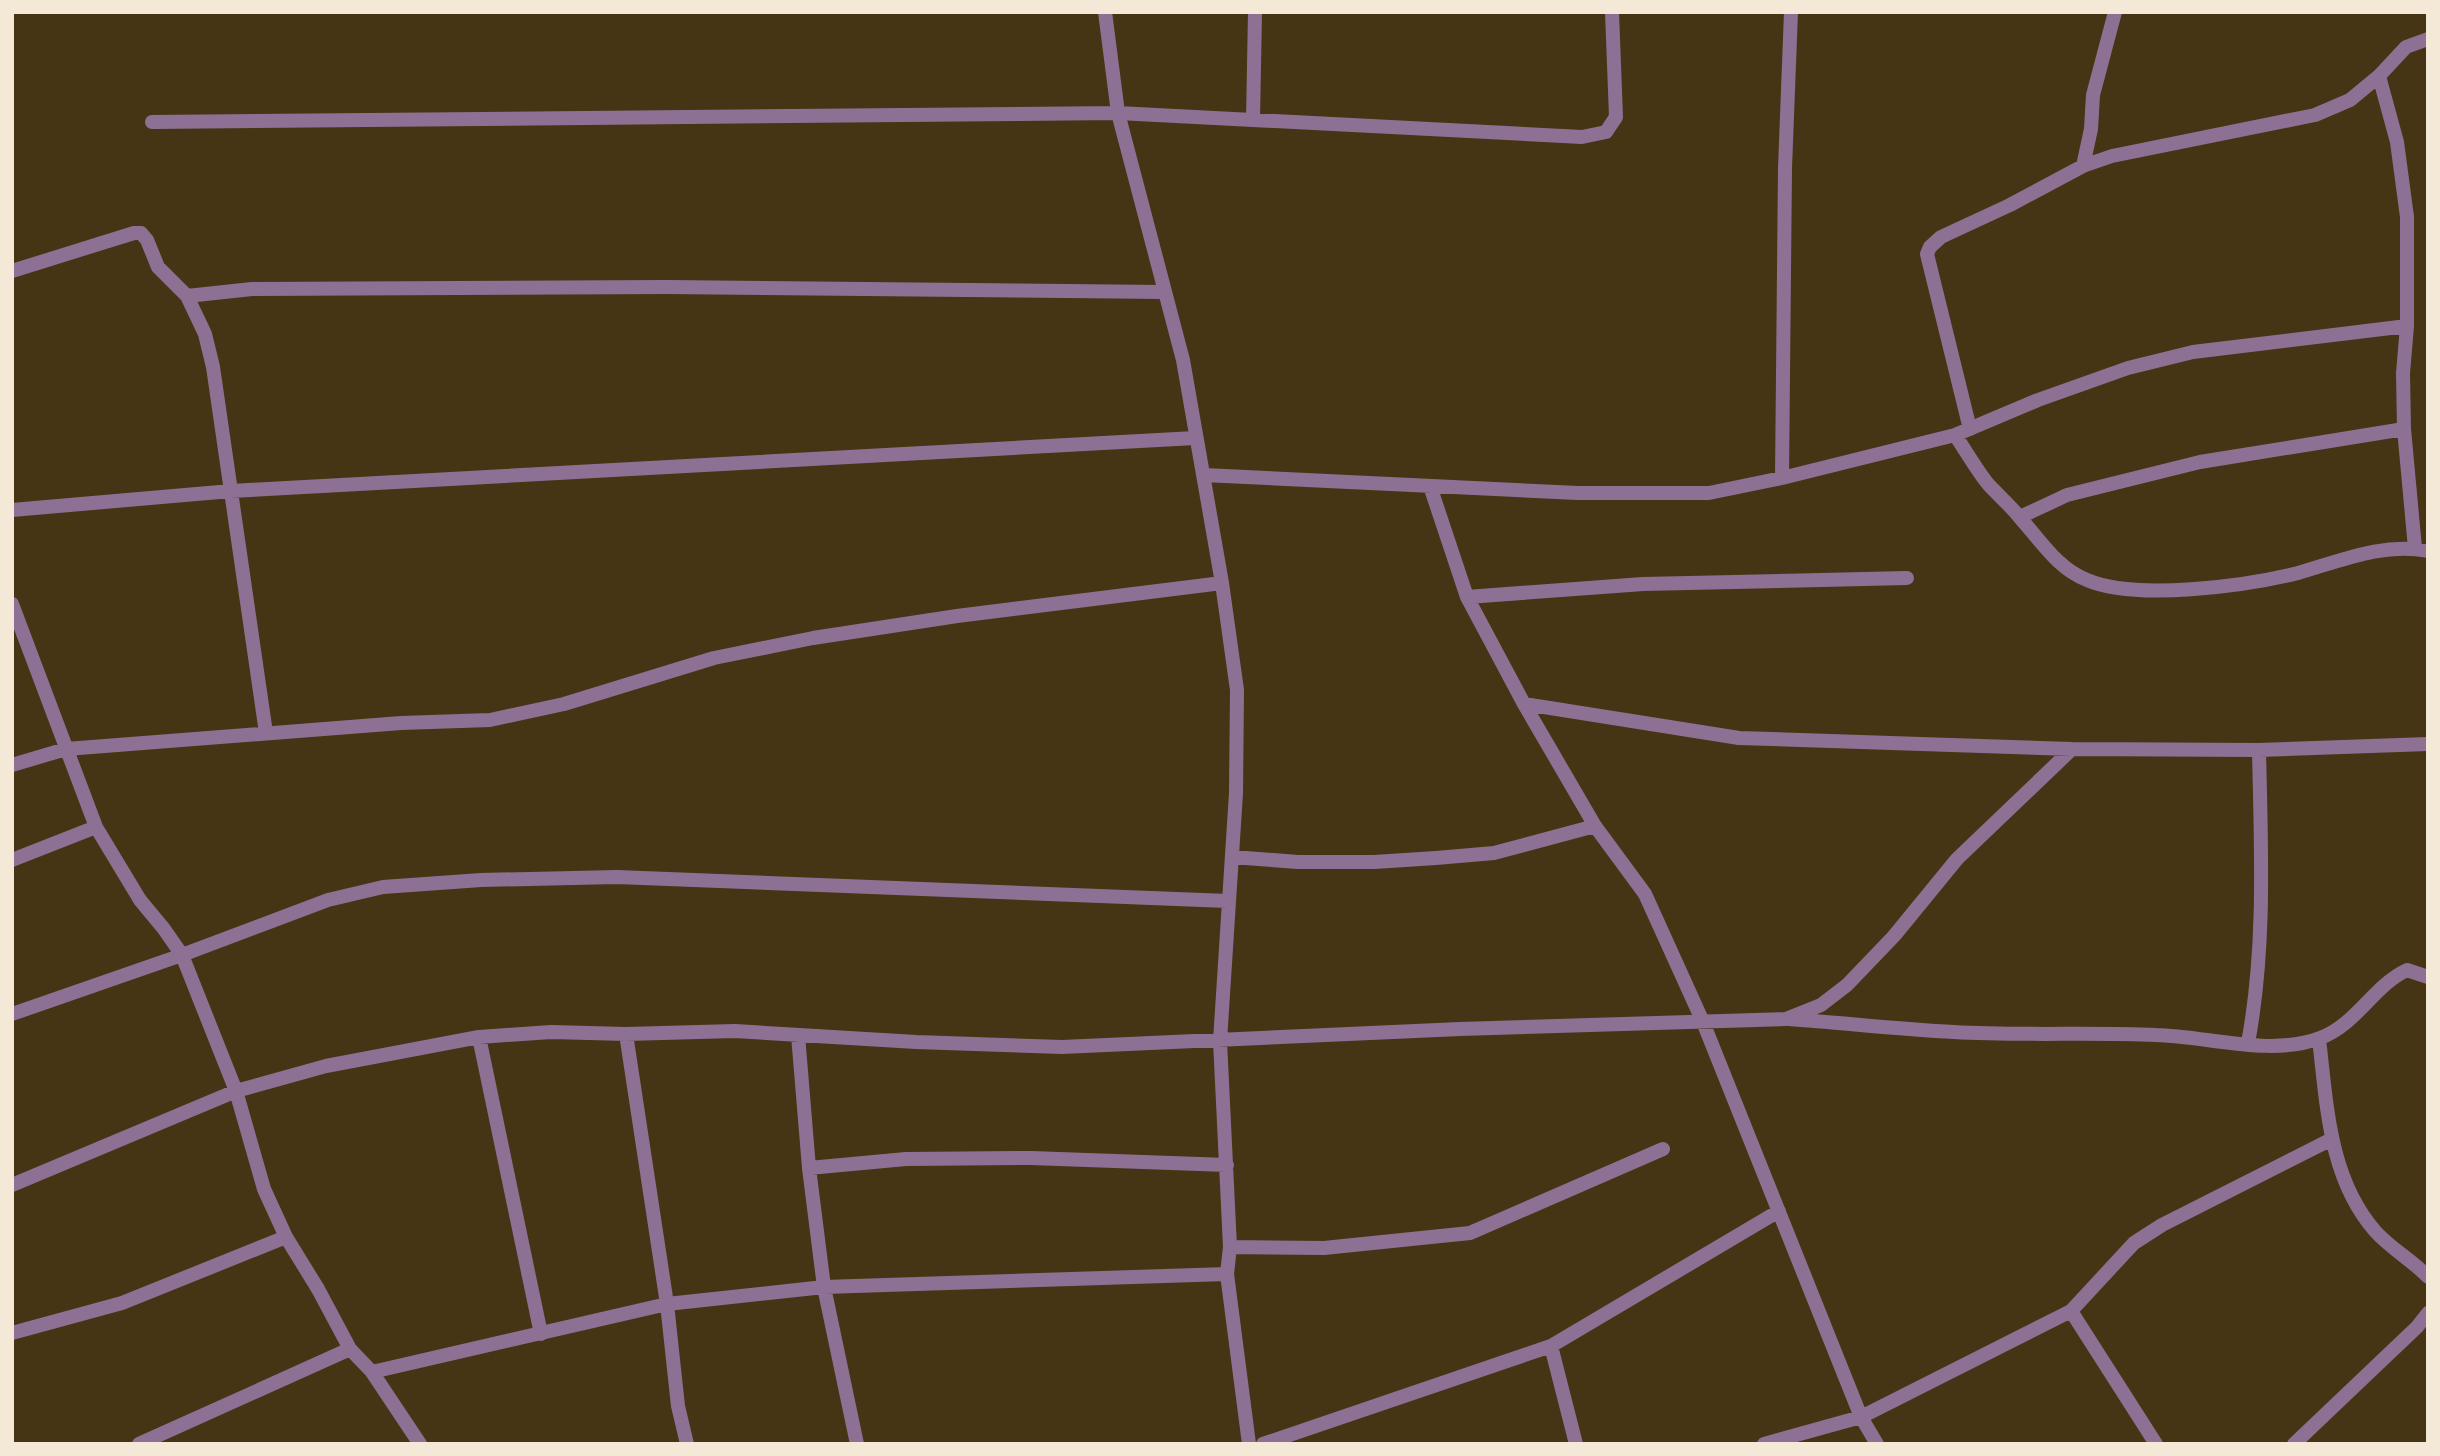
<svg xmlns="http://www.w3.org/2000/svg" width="2440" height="1456" viewBox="0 0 2440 1456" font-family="Inter,sans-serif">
  <rect width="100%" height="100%" fill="#463514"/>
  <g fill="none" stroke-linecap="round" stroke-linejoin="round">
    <path stroke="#8f7095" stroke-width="14" d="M 1105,12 L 1118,113 L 1183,360 L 1222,583 L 1237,690 L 1236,793 L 1220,1041 L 1230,1247 L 1227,1274 L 1249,1444
      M 2379,76 L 2397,142 L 2407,217 L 2407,326 L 2403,373 L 2404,429 L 2415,548
      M 1253,120 L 1255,12
      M 152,122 L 1118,113 L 1582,137 L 1606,132 L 1616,117 L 1612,12
      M 2083,166 L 2091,129 L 2093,95 L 2115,12
      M 12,271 L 134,233 L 141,233 L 147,240 L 158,267 L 187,296 L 205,334 L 213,367 L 266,733
      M 187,296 L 252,289 L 667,287 L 1164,292
      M 1970,429 L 1927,254 L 1930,247 L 1941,237 L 2010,205 L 2083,166 L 2112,156 L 2315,115 L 2350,100 L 2379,76 L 2406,47 L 2428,39
      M 1955,435 C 1966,451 1976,469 1988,484 C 1999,496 2011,506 2021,519 C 2041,541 2058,569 2087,580 C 2136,601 2246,586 2298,573 C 2340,561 2383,542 2428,551
      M 1204,475 L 1578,493 L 1709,493 L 1782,478 L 1955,435 L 2038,400 L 2128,368 L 2193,352 L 2407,326
      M 1782,478 L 1785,168 L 1791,12
      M 1430,486 L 1467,597 L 1524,704 L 1595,826 L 1645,894 L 1703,1022 L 1861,1417 L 1877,1444
      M 12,510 L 231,491 L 1195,438
      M 2020,517 L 2067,495 L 2200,462 L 2404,429
      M 1467,597 L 1643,584 L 1907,578
      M 12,604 L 96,827 L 140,900 L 164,929 L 182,955 L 236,1091 L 264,1189 L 286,1237 L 318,1289 L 350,1349 L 372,1372 L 420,1444
      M 1524,704 L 1739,738 L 2072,749 L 2259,750 L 2428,744
      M 12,765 L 66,749 L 401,723 L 490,720 L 564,704 L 714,658 L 813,638 L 957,616 L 1222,583
      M 1232,857 L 1298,862 L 1374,862 L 1436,858 L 1494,853 L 1595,826
      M 12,860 L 96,827
      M 12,1014 L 182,955 L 328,900 L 383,887 L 481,880 L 617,877 L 1228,901
      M 1789,1019 C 1844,1023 1899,1029 1954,1032 C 2021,1036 2089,1032 2156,1035 C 2207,1036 2271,1057 2320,1038 C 2356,1025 2373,986 2407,970 L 2428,977
      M 626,1034 L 667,1304 L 678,1406 L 687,1444
      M 798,1035 L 809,1168 L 824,1287 L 857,1444
      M 479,1037 L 541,1334
      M 2319,1039 C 2327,1106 2329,1178 2375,1231 C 2391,1249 2412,1260 2428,1277
      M 2248,1043 C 2266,947 2261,848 2259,750
      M 809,1168 L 906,1159 L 1031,1158 L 1227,1165
      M 12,1185 L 236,1091 L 326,1066 L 479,1037 L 551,1032 L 626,1034 L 735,1031 L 916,1042 L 1062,1047 L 1460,1029 L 1786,1019 L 1821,1005 L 1847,985 L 1894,936 L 1957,859 L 2072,749
      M 1230,1247 L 1324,1248 L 1470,1233 L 1663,1149
      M 2071,1311 L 2156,1444
      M 12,1333 L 122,1303 L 286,1237
      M 1551,1346 L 1576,1444
      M 372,1372 L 667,1304 L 824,1287 L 1227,1274
      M 139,1444 L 350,1349
      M 1263,1444 L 1551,1346 L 1779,1211
      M 1764,1444 L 1861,1417 L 2071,1311 L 2134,1243 L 2162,1225 L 2332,1139
      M 2294,1444 L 2417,1327 L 2428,1313"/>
  </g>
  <rect width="2440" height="1456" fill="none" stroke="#f4e9d7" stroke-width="28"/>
</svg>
